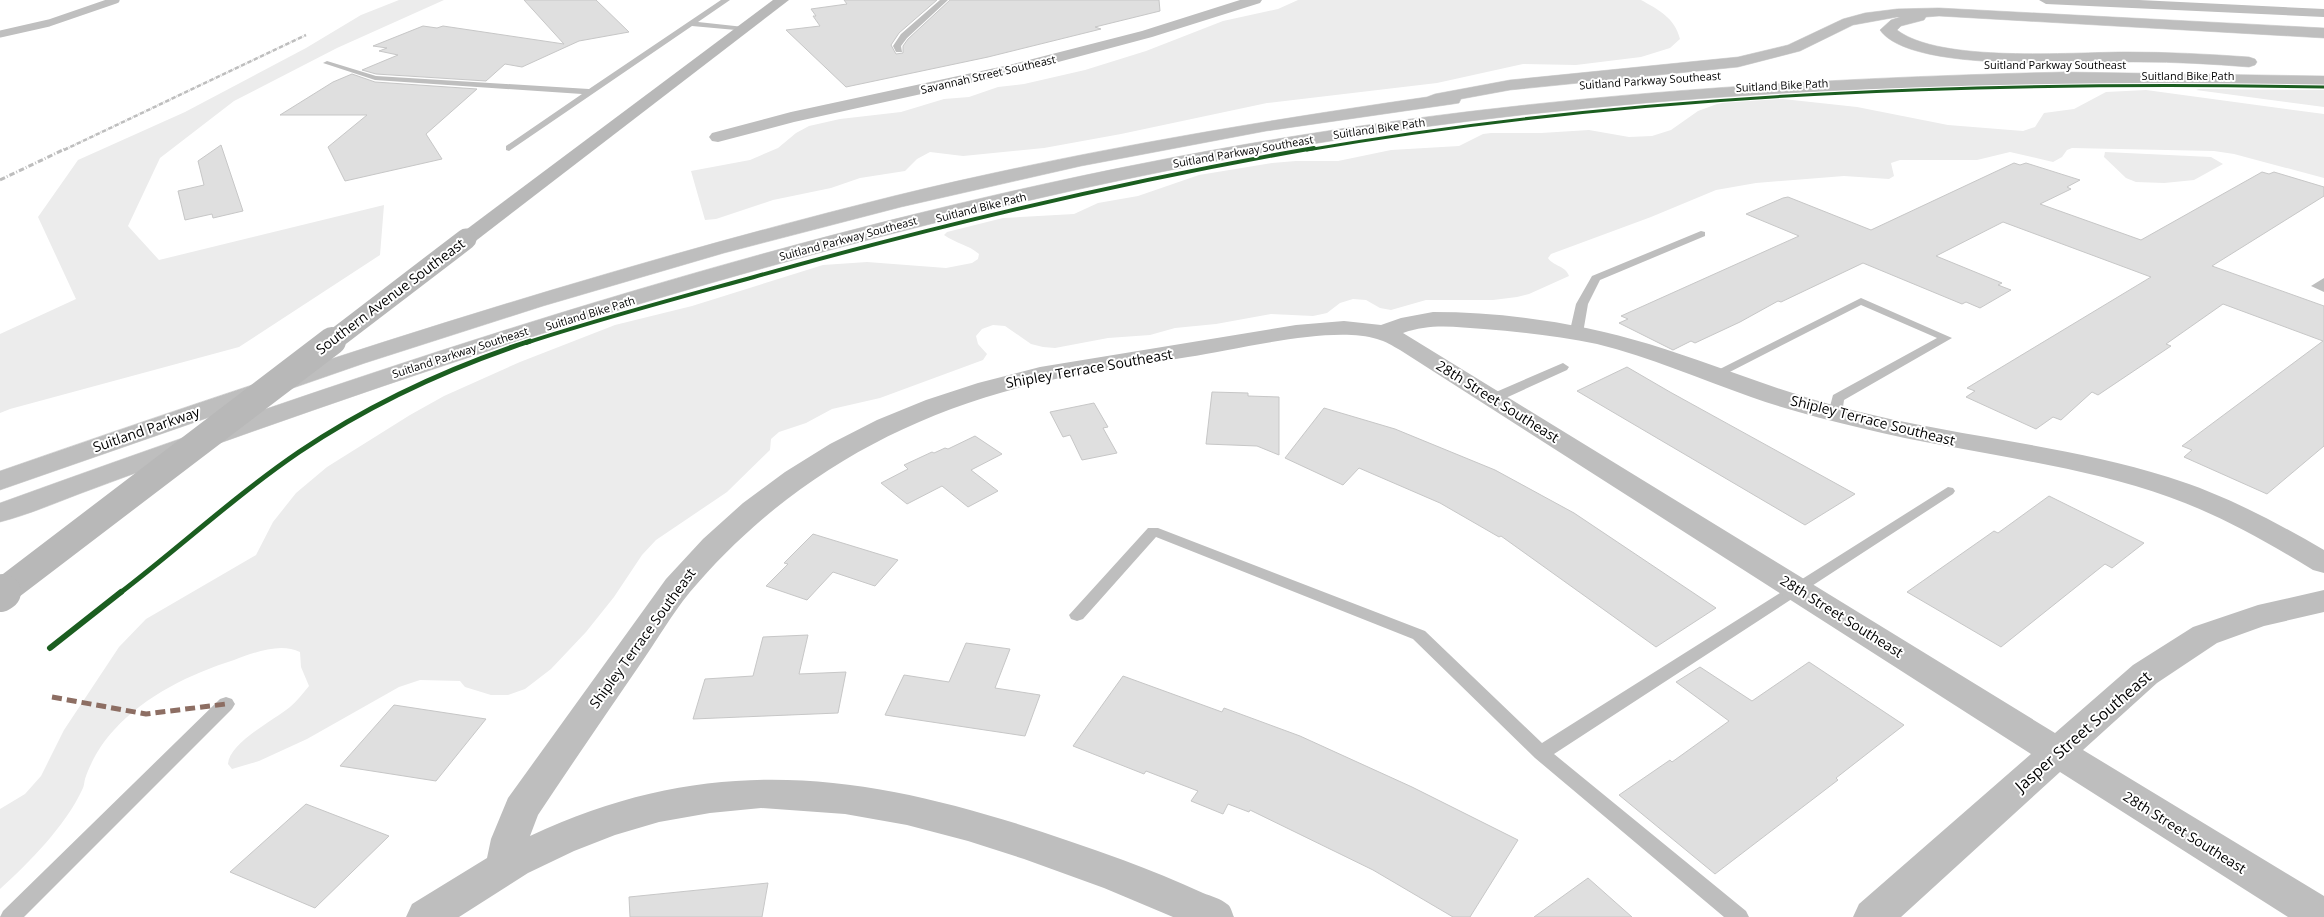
<svg xmlns="http://www.w3.org/2000/svg" width="2324" height="917" viewBox="0 0 2324 917" font-family="'Open Sans',sans-serif">
  <rect width="100%" height="100%" fill="#fff"/>
  <path fill="#ececec" d="M 399,0 L 444,0 L 337,48 L 234,101 L 160,158 L 128,226 L 159,260 L 384,205 L 380,255 L 239,347 L 10,409 L 0,413 L 0,334 L 76,299 L 38,217 L 78,160 L 185,112 L 306,48 L 361,15 Z
    M 1298,0 L 1641,0 C 1659,10 1675,18 1680,39 L 1670,48 L 1641,57 L 1576,65 L 1523,64 L 1437,83 L 1267,103 L 1121,134 L 1044,148 L 963,156 L 930,152 L 917,159 L 905,171 L 860,178 L 831,188 L 773,200 L 716,219 L 705,220 L 691,171 L 750,160 L 778,148 L 796,133 L 809,126 L 840,119 L 901,112 L 944,99 L 969,97 L 998,87 L 1024,84 L 1085,70 L 1146,51 L 1223,21 L 1278,9 Z
    M 2199,89 L 2324,90 L 2324,107 L 2196,90 Z
    M 2146,90 L 2324,114 L 2324,178 L 2234,154 L 2214,151 L 2072,148 L 2067,150 L 2062,157 L 2053,162 L 2010,152 L 1977,160 L 1900,160 L 1891,163 L 1894,176 L 1889,179 L 1844,176 L 1756,183 L 1716,190 L 1651,217 L 1551,254 L 1548,258 C 1553,266 1566,266 1569,276 L 1529,294 L 1517,297 L 1493,300 L 1426,300 L 1391,310 L 1380,308 L 1366,300 L 1353,299 L 1340,303 L 1327,313 L 1313,316 L 1271,314 L 1216,324 L 1175,328 L 1150,335 L 1108,338 L 1055,348 L 1043,347 L 1031,344 L 1005,326 L 993,325 L 982,329 L 976,336 L 978,344 L 987,354 L 983,360 L 880,398 L 832,409 L 806,423 L 779,432 L 771,439 L 770,450 L 727,492 L 656,540 L 642,555 L 614,597 L 586,632 L 551,669 L 525,689 L 508,695 L 491,695 L 465,687 L 460,681 L 420,680 L 399,687 L 307,739 L 259,761 L 232,769 L 228,764 C 229,743 274,720 290,707 C 297,701 303,693 309,686 L 301,667 L 300,652 C 280,642 253,653 234,660 C 190,674 146,695 114,730 C 102,742 90,763 85,779 C 84,783 84,787 82,790 C 66,825 29,863 0,889 L 0,809 L 25,794 L 41,776 L 64,730 L 119,647 L 146,619 L 256,555 L 273,522 L 296,493 L 327,467 L 410,415 L 444,396 L 520,362 L 615,325 L 692,306 L 823,265 L 867,262 L 946,268 L 972,263 L 978,259 L 979,254 C 969,245 955,243 944,235 L 947,232 L 1003,218 L 1074,214 L 1098,203 L 1138,196 L 1199,175 L 1272,163 L 1296,161 L 1338,161 L 1391,150 L 1459,146 L 1483,134 L 1491,133 L 1541,133 L 1589,130 L 1629,137 L 1652,136 L 1671,130 L 1698,111 L 1717,104 L 1739,100 L 1783,99 L 1857,107 L 1948,125 L 2023,131 L 2035,127 L 2044,113 L 2074,109 L 2106,92 Z
    M 2105,152 L 2211,157 L 2223,164 L 2194,180 L 2164,183 L 2136,182 L 2126,178 L 2104,157 Z"/>
  <g fill="none" stroke-linecap="round" stroke-linejoin="round">
    <path stroke="#bfbfbf" stroke-width="7" d="M 0,34 L 49,23 L 116,0"/>
  </g>
  <path fill="#dfdfdf" stroke="#c7c7c7" d="M 524,0 L 596,0 L 629,32 L 579,41 L 522,67 L 505,64 L 486,81 L 376,74 L 362,70 L 398,55 L 379,51 L 387,48 L 373,46 L 423,26 L 437,28 L 443,26 L 564,44 Z
    M 844,0 L 937,0 L 899,33 L 891,45 L 896,54 L 903,53 L 903,46 L 908,39 L 950,0 L 1159,0 L 1160,11 L 1095,27 L 1101,29 L 988,57 L 846,87 L 786,30 L 820,26 L 813,16 L 816,16 L 811,9 L 847,4 Z
    M 352,74 L 375,82 L 477,89 L 426,134 L 442,159 L 345,181 L 328,147 L 367,115 L 280,115 L 333,82 Z
    M 221,145 L 243,211 L 213,218 L 212,214 L 185,220 L 178,191 L 204,185 L 198,161 Z
    M 2014,163 L 2020,165 L 2026,163 L 2080,180 L 2067,187 L 2071,189 L 2040,204 L 2141,240 L 2262,172 L 2269,174 L 2274,172 L 2324,187 L 2324,196 L 2212,266 L 2324,306 L 2324,446 L 2267,494 L 2184,457 L 2192,450 L 2182,446 L 2323,341 L 2223,304 L 2166,344 L 2171,346 L 2098,395 L 2092,392 L 2061,420 L 2053,417 L 2036,429 L 1966,397 L 1975,391 L 1967,388 L 2151,277 L 2003,222 L 1936,256 L 2002,283 L 1998,285 L 2011,290 L 1980,308 L 1966,302 L 1962,304 L 1863,263 L 1781,302 L 1778,301 L 1740,322 L 1695,343 L 1691,341 L 1673,350 L 1619,323 L 1628,319 L 1621,316 L 1799,236 L 1746,214 L 1783,198 L 1788,197 L 1871,230 Z
    M 1627,367 L 1670,392 L 1855,494 L 1805,525 L 1577,391 Z
    M 1212,392 L 1248,393 L 1248,396 L 1279,397 L 1279,455 L 1257,446 L 1206,444 Z
    M 1094,403 L 1108,427 L 1103,428 L 1117,453 L 1082,460 L 1070,435 L 1063,437 L 1050,412 Z
    M 1324,408 L 1395,429 L 1495,470 L 1574,513 L 1716,608 L 1656,647 L 1501,536 L 1499,537 L 1440,503 L 1359,468 L 1343,485 L 1285,458 Z
    M 975,436 L 1002,454 L 971,470 L 998,491 L 968,507 L 942,486 L 907,504 L 881,483 L 908,469 L 904,465 L 932,452 L 934,453 L 945,448 L 948,449 Z
    M 2049,496 L 2144,543 L 2112,568 L 2105,564 L 2001,647 L 1907,592 L 1994,531 L 1998,533 Z
    M 813,534 L 898,560 L 875,586 L 833,572 L 807,600 L 766,586 L 788,564 L 784,563 Z
    M 808,635 L 799,674 L 846,672 L 838,713 L 693,719 L 705,679 L 753,676 L 763,637 Z
    M 966,643 L 1010,649 L 995,688 L 1040,695 L 1025,736 L 885,715 L 904,675 L 949,682 Z
    M 1809,662 L 1904,725 L 1836,778 L 1838,780 L 1715,874 L 1619,795 L 1670,760 L 1672,762 L 1729,721 L 1676,682 L 1700,667 L 1752,701 Z
    M 1123,676 L 1222,712 L 1224,708 L 1300,736 L 1412,787 L 1518,840 L 1470,917 L 1453,917 L 1373,870 L 1250,810 L 1249,812 L 1228,804 L 1223,814 L 1191,801 L 1198,791 L 1146,771 L 1144,774 L 1073,746 Z
    M 394,705 L 486,719 L 436,781 L 340,766 Z
    M 306,804 L 389,836 L 315,908 L 230,872 Z
    M 1588,878 L 1632,917 L 1534,917 Z
    M 768,883 L 762,917 L 630,917 L 629,897 Z"/>
  <g fill="none" stroke-linecap="round" stroke-linejoin="round">
    <defs>
      <path id="highway" d="M 1939,8 L 2324,28 L 2324,38 L 1939,16 L 1926,17 L 1924,20 L 1901,26 L 1897,30 C 1940,63 2071,52 2127,52 C 2167,52 2208,54 2249,57 L 2255,59 L 2257,62 L 2255,65 L 2249,67 C 2212,64 2176,62 2139,62 C 2086,61 1911,74 1880,30 L 1891,20 L 1900,17 L 1897,17 L 1853,25 L 1800,51 L 1738,67 L 1510,90 L 1461,99 L 1459,103 L 1453,104 L 1266,131 L 1081,166 L 901,207 L 724,253 L 543,306 L 365,363 L 0,490 L 0,471 C 295,368 591,271 894,196 C 1070,153 1248,123 1427,97 L 1435,94 L 1510,80 L 1738,57 L 1788,45 L 1843,19 L 1865,13 L 1897,9 Z
        M 2064,72 L 2324,76 L 2324,86 C 2020,79 1717,87 1416,128 C 1155,165 898,227 646,302 C 496,346 349,397 203,449 C 161,463 120,479 79,494 C 53,504 27,515 0,522 L 0,503 C 420,351 847,209 1289,137 C 1546,95 1804,78 2064,72 Z"/>
    </defs>
    <use href="#highway" stroke="#dbdbdb" stroke-width="1"/>
    <path fill="#bebebe" fill-rule="evenodd" d="M 721,0 L 730,0 L 698,22 L 744,27 L 748,29 L 747,31 L 692,26 L 509,151 L 506,150 L 506,146 L 582,94 L 375,80 L 323,63 L 327,61 L 376,76 L 589,89 Z
      M 940,0 L 948,0 L 907,38 L 901,46 L 902,52 L 896,52 L 893,46 L 901,34 Z
      M 1701,231 L 1705,232 L 1705,236 L 1600,280 L 1588,304 L 1583,333 L 1581,336 L 1573,336 L 1571,326 L 1576,304 L 1592,276 Z
      M 2324,278 L 2324,292 L 2311,286 Z
      M 1861,298 L 1952,338 L 1844,400 L 1842,414 L 1835,418 L 1828,414 L 1833,395 L 1937,338 L 1861,305 L 1718,378 L 1714,379 L 1708,375 Z
      M 1563,363 L 1569,367 L 1567,370 L 1499,401 L 1494,402 L 1488,398 L 1489,395 Z
      M 1948,487 L 1953,488 L 1955,491 L 1953,494 L 1554,754 L 1746,911 L 1749,917 L 1724,917 L 1535,758 L 1413,639 L 1156,537 L 1083,619 L 1077,621 L 1071,619 L 1069,615 L 1148,528 L 1158,528 L 1425,631 L 1542,743 Z
      M 226,697 L 232,699 L 235,704 L 232,709 L 24,917 L 0,917 L 3,911 L 220,699 Z"/>
    <path fill="#bebebe" fill-rule="evenodd" d="M 1240,0 L 1262,0 L 1260,3 L 1152,37 L 1017,73 L 794,122 L 718,142 L 712,141 L 709,137 L 712,133 L 791,112 L 1009,65 L 1142,31 Z
      M 2039,0 L 2139,0 L 2324,9 L 2324,17 L 2046,4 Z
      M 1433,312 C 1505,312 1580,323 1649,344 C 1714,364 1777,391 1844,408 C 1951,436 2062,444 2168,477 C 2223,494 2274,521 2324,550 L 2324,573 L 2313,570 C 2267,542 2220,515 2169,497 C 2071,462 1962,453 1861,428 C 1824,419 1787,410 1751,397 C 1700,379 1650,357 1597,344 C 1560,336 1522,332 1484,329 C 1456,327 1430,323 1403,333 L 2055,733 L 2133,665 L 2193,627 L 2258,605 L 2324,590 L 2324,612 L 2264,626 L 2217,643 L 2157,683 L 2083,750 L 2324,896 L 2324,917 L 2288,917 L 2060,772 L 1901,917 L 1853,917 L 1859,904 L 2031,754 L 1400,350 C 1393,346 1385,341 1377,339 C 1331,325 1237,350 1188,357 C 1139,365 1090,371 1042,382 C 902,414 783,482 690,592 C 671,615 656,642 639,666 C 605,716 571,765 538,815 L 530,836 C 742,736 915,785 1123,860 C 1150,870 1177,881 1203,893 C 1211,896 1221,899 1227,904 C 1231,906 1232,913 1234,917 L 1173,917 L 1104,888 L 1024,859 L 968,841 L 907,825 L 845,814 L 761,808 L 710,813 L 659,822 L 615,835 L 574,851 L 528,873 L 459,917 L 406,917 L 412,904 L 487,858 L 491,839 L 508,798 L 666,579 L 703,539 L 743,503 L 785,472 L 830,444 L 877,420 L 926,400 L 978,383 L 1040,367 L 1296,325 L 1344,321 L 1381,325 L 1401,318 Z"/>
    <path fill="#b8b8b8" fill-rule="evenodd" d="M 773,0 L 789,0 L 473,243 L 466,245 L 459,243 L 455,239 L 459,235 Z"/>
    <use href="#highway" fill="#bebebe" fill-rule="evenodd"/>
    <path stroke="#bebebe" stroke-width="2.5" stroke-dasharray="4.5 1 0.5 1" stroke-linecap="butt" d="M 64,150 L 306,35"/>
    <path stroke="#bebebe" stroke-width="3" stroke-dasharray="5.5 2 1 2" stroke-linecap="butt" d="M 0,180 L 67,148"/>
    <path stroke="#b8b8b8" stroke-width="21" d="M 330,343 L 466,239"/>
    <path stroke="#b8b8b8" stroke-width="28" d="M 1,593 L 332,341"/>
    <path stroke="#b8b8b8" stroke-width="36" d="M 0,594 L 3,592"/>
    <path stroke="#8d6e63" stroke-width="5" stroke-dasharray="10 5" stroke-linecap="butt" d="M 52,697 L 146,714 L 226,704"/>
    <defs>
      <path id="cycleway-far3" d="M 1307,150 C 1643,92 1984,81 2324,87"/>
      <path id="cycleway-far2" d="M 526,343 C 602,318 678,298 754,277 C 939,225 1125,181 1314,148"/>
      <path id="cycleway-far1" d="M 120,593 C 180,547 236,495 299,452 C 370,404 448,368 530,341"/>
      <path id="cycleway" d="M 50,648 L 121,592"/>
    </defs>
    <use href="#cycleway-far3" stroke="#fff" stroke-width="5"/>
    <use href="#cycleway-far2" stroke="#fff" stroke-width="6"/>
    <use href="#cycleway-far1" stroke="#fff" stroke-width="8"/>
    <use href="#cycleway" stroke="#fff" stroke-width="9"/>
    <use href="#cycleway-far3" stroke="#1b5e20" stroke-width="3"/>
    <use href="#cycleway-far2" stroke="#1b5e20" stroke-width="4"/>
    <use href="#cycleway-far1" stroke="#1b5e20" stroke-width="5"/>
    <use href="#cycleway" stroke="#1b5e20" stroke-width="6"/>
  </g>
  <g text-anchor="middle" dominant-baseline="central" stroke-width="4" stroke-linejoin="round" paint-order="stroke">
    <g font-size="11" fill="#000" stroke="#fff">
      <text x="2055" y="64">Suitland Parkway Southeast</text>
      <text transform="translate(988 74) rotate(-13)">Savannah Street Southeast</text>
      <text x="2188" y="75">Suitland Bike Path</text>
      <text transform="translate(1650 80) rotate(-4)">Suitland Parkway Southeast</text>
      <text transform="translate(1782 85) rotate(-3)">Suitland Bike Path</text>
      <text transform="translate(1379 128) rotate(-8)">Suitland Bike Path</text>
      <text transform="translate(1243 151) rotate(-10)">Suitland Parkway Southeast</text>
      <text transform="translate(981 207) rotate(-14)">Suitland Bike Path</text>
      <text transform="translate(848 238) rotate(-15)">Suitland Parkway Southeast</text>
      <text transform="translate(590 313) rotate(-17)">Suitland Bike Path</text>
      <text transform="translate(460 352) rotate(-18)">Suitland Parkway Southeast</text>
    </g>
    <g font-size="14" fill="#000" stroke="#fff">
      <text transform="translate(390 296) rotate(-37)">Southern Avenue Southeast</text>
      <text transform="translate(1089 368) rotate(-10)">Shipley Terrace Southeast</text>
      <text transform="translate(1498 401) rotate(32)">28th Street Southeast</text>
      <text transform="translate(1873 420) rotate(14)">Shipley Terrace Southeast</text>
      <text transform="translate(146 429) rotate(-19)">Suitland Parkway</text>
      <text transform="translate(1842 616) rotate(32)">28th Street Southeast</text>
      <text transform="translate(642 638) rotate(-54)">Shipley Terrace Southeast</text>
      <text transform="translate(2185 832) rotate(32)">28th Street Southeast</text>
    </g>
    <g font-size="16" fill="#000" stroke="#fff">
      <text transform="translate(2083 731) rotate(-41)">Jasper Street Southeast</text>
    </g>
  </g>
</svg>
